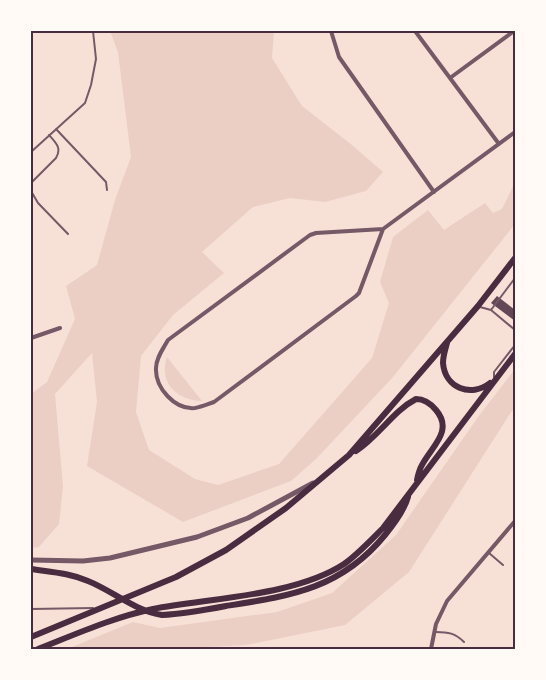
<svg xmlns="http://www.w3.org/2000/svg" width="546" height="680" viewBox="0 0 546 680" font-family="Jost,sans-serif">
  <rect width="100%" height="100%" fill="#f7e1d7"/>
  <path fill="#ebcfc5" d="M 110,31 L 274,31 L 272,58 L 302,106 L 352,145 L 383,172 L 366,191 L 325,202 L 290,198 L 253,207 L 202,252 L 224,273 L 173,315 L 141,356 L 136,412 L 149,450 L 195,479 L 218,485 L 279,464 L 372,358 L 389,303 L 380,282 L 393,237 L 428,210 L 444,230 L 485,203 L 493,213 L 502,209 L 515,182 L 515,224 L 393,377 L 316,459 L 291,481 L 183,522 L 87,466 L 97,402 L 92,353 L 55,394 L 63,486 L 59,524 L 39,547 L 31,548 L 31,394 L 47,382 L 75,319 L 66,286 L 97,265 L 115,200 L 131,157 L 118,52 Z
    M 167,357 L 202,401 C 177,401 158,382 167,357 Z
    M 515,369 L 515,406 L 409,572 L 345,625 L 246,645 L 169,649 L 67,649 L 133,622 L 160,628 L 277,612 L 332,593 L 396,535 L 478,417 Z"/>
  <path fill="#644757" d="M 497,296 L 515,310 L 515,321 L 491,303 Z"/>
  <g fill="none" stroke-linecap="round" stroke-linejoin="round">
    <path stroke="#755966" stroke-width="2" d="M 56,129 L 106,182 L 107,190
      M 31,152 L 85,103 L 91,85 L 96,59 L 93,31
      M 31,183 L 56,158 C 62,148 56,143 49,135
      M 31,191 L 38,203 L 68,234
      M 480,307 L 491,310 L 515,330
      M 491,310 L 515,278
      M 494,377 L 494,372 L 515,345
      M 489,553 L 503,565
      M 31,609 L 93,608
      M 436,632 C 448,632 455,633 464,642"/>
    <path stroke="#755966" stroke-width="4" d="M 331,31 L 339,57 L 434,192
      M 415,31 L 499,144
      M 450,78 L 514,31
      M 383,229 L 316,233 L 310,235 L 168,340 C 163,349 156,358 156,368 C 155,388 175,410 195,408 C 202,407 208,404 214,402 L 356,296 L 359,293 L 383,229 L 515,132
      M 31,338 L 60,328
      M 431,649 L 436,624 L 447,601 L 515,521"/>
    <path stroke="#755966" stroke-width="5" d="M 31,560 L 83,561 L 110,558 L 197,537 L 248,518 L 313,483"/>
    <path stroke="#4a2c40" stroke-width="6" d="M 447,343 C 445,350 443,356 443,363 C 445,388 471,398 490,383
      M 356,451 C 379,436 393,411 416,399 C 425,399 431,404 436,410 C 454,431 431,447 422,465 C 419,470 418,475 417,480
      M 31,569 C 51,572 70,573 88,581 C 113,591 135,611 162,615 C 183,614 205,610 226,606 C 290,596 341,589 385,535 C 394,524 404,511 408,497
      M 31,637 L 176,577 L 226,550 L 286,508 L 349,455 L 478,306 L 515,258
      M 38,649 C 76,634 114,617 153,609 C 210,598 295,596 344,564 C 358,554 370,541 383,528 L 515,354"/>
  </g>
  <rect width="546" height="680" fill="none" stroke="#fffaf5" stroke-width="65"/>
  <rect x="32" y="32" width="482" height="616" fill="none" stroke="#4a2c40" stroke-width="2"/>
</svg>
